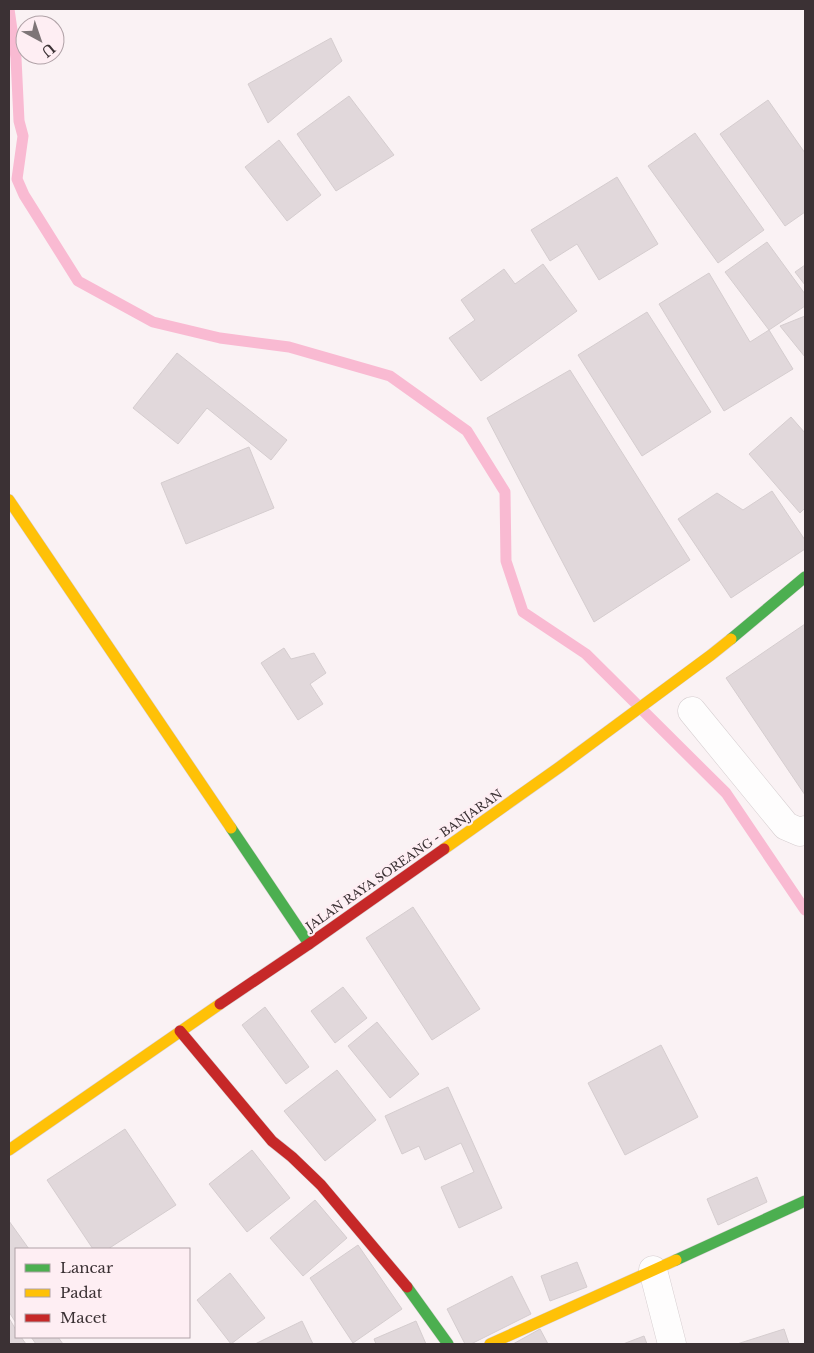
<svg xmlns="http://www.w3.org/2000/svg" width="814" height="1353" viewBox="0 0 814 1353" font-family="'Libre Baskerville',serif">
  <rect width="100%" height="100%" fill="#faf2f4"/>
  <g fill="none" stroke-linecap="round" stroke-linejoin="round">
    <path stroke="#f9bad2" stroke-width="11" d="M 9,9 L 16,58 L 19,121 L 23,136 L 17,179 L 24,195 L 78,281 L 153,322 L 220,338 L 289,347 L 390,376 L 467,431 L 505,492 L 506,561 L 523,612 L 586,654 L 726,793 L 805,910"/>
  </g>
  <path fill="#e1d8db" stroke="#d5cdcf" d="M 331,38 L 342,61 L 268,123 L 248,84 Z
    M 349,96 L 394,155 L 336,191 L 297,134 Z
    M 768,100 L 805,153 L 805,212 L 785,226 L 720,134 Z
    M 695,133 L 764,230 L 718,263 L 648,166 Z
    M 279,140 L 321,195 L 287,221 L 245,167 Z
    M 617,177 L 658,244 L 599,280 L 577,244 L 550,261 L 531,230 Z
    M 767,242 L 805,294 L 805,306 L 769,330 L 725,272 Z
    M 543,264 L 577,311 L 481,381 L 449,338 L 475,320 L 461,300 L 504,269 L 515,284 Z
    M 805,265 L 805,285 L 795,272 Z
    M 709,273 L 750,342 L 769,330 L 793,369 L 724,411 L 659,304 Z
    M 647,312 L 711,412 L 642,456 L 578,355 Z
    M 805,316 L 805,357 L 780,326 Z
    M 177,353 L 287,440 L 271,460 L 207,408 L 178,444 L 133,408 Z
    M 570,370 L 690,560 L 594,622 L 487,418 Z
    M 791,417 L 805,433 L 805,508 L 800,513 L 749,454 Z
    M 249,447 L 274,508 L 186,544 L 161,483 Z
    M 772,491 L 805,540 L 805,549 L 731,598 L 678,519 L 717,493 L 743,510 Z
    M 805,624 L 805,795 L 726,678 Z
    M 284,648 L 291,659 L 314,653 L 326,673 L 310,684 L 323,704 L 298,720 L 261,663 Z
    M 413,907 L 480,1009 L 432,1040 L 366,938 Z
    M 343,987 L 367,1018 L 335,1043 L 311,1011 Z
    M 265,1007 L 309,1067 L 286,1084 L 242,1025 Z
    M 377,1022 L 419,1074 L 390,1098 L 348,1046 Z
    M 661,1045 L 698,1117 L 625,1155 L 588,1083 Z
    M 337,1070 L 376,1120 L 325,1161 L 284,1111 Z
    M 448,1087 L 502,1208 L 459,1228 L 441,1187 L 474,1172 L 461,1143 L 425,1160 L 419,1146 L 402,1154 L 385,1116 Z
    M 125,1129 L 176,1205 L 108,1249 L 93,1249 L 47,1180 Z
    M 252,1150 L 290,1198 L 247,1232 L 209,1184 Z
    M 757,1177 L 767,1202 L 718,1225 L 707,1199 Z
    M 315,1200 L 347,1238 L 303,1276 L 270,1238 Z
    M 9,1221 L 29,1249 L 16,1249 L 16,1323 L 9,1312 Z
    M 358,1245 L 402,1309 L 353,1343 L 310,1278 Z
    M 577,1262 L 587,1287 L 550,1301 L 541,1276 Z
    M 230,1273 L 265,1318 L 231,1344 L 197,1300 Z
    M 512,1276 L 531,1314 L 471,1344 L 465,1344 L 447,1309 Z
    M 9,1318 L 16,1330 L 16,1337 L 21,1337 L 26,1344 L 9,1344 Z
    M 302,1321 L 313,1344 L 255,1344 Z
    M 416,1321 L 426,1344 L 376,1344 L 374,1339 Z
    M 540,1329 L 548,1344 L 513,1344 Z
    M 784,1329 L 789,1344 L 737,1344 Z
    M 644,1336 L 647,1344 L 623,1344 Z
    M 31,1337 L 58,1337 L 63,1344 L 36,1344 Z"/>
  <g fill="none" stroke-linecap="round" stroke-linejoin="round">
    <defs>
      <path id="street" d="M 692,711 L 786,826 L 800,832 L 805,830
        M 653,1270 L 672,1344"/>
      <path id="fast" d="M 731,639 L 805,577
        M 231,828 L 309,944
        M 676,1260 L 805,1201
        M 407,1287 L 448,1344"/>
      <path id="slow" d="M 9,500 L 231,828
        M 444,849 L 561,766 L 711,655 L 731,639
        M 9,1150 L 220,1004
        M 490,1344 L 676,1260"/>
      <path id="jam" d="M 220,1004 L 309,944 L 444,849
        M 180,1031 L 272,1141 L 292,1157 L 321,1185 L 407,1287"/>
    </defs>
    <use href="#street" stroke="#d6ced0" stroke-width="29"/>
    <use href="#fast" stroke="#d6ced0" stroke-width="12"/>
    <use href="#slow" stroke="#d6ced0" stroke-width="12"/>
    <use href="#jam" stroke="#d6ced0" stroke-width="12"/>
    <use href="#street" stroke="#fefdfd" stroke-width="28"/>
    <use href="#fast" stroke="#4caf50" stroke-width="11"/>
    <use href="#slow" stroke="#ffc107" stroke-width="11"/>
    <use href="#jam" stroke="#c62828" stroke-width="11"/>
  </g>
  <g text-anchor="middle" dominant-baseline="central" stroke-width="4.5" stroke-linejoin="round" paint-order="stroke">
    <g font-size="12" fill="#3b3134" stroke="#feeef3">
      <text transform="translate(404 860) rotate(-35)">JALAN RAYA SOREANG - BANJARAN</text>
    </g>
  </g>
  <rect width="814" height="1353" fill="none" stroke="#3b3134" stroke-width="20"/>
  <rect x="15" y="1248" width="175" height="90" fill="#feeef3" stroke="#b0a2a7"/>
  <rect x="25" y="1264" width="25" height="8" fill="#4caf50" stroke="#b0a2a7"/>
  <text x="60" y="1273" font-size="15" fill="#3b3134">Lancar</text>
  <rect x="25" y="1289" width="25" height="8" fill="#ffc107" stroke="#b0a2a7"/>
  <text x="60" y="1298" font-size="15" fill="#3b3134">Padat</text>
  <rect x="25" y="1314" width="25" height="8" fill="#c62828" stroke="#b0a2a7"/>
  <text x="60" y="1323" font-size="15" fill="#3b3134">Macet</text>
  <g transform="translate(40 40) rotate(140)"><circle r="24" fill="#feeef3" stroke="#b0a2a7"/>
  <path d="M0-4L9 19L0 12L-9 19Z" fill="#7e7577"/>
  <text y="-8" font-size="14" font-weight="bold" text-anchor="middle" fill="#3b3134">U</text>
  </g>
</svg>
